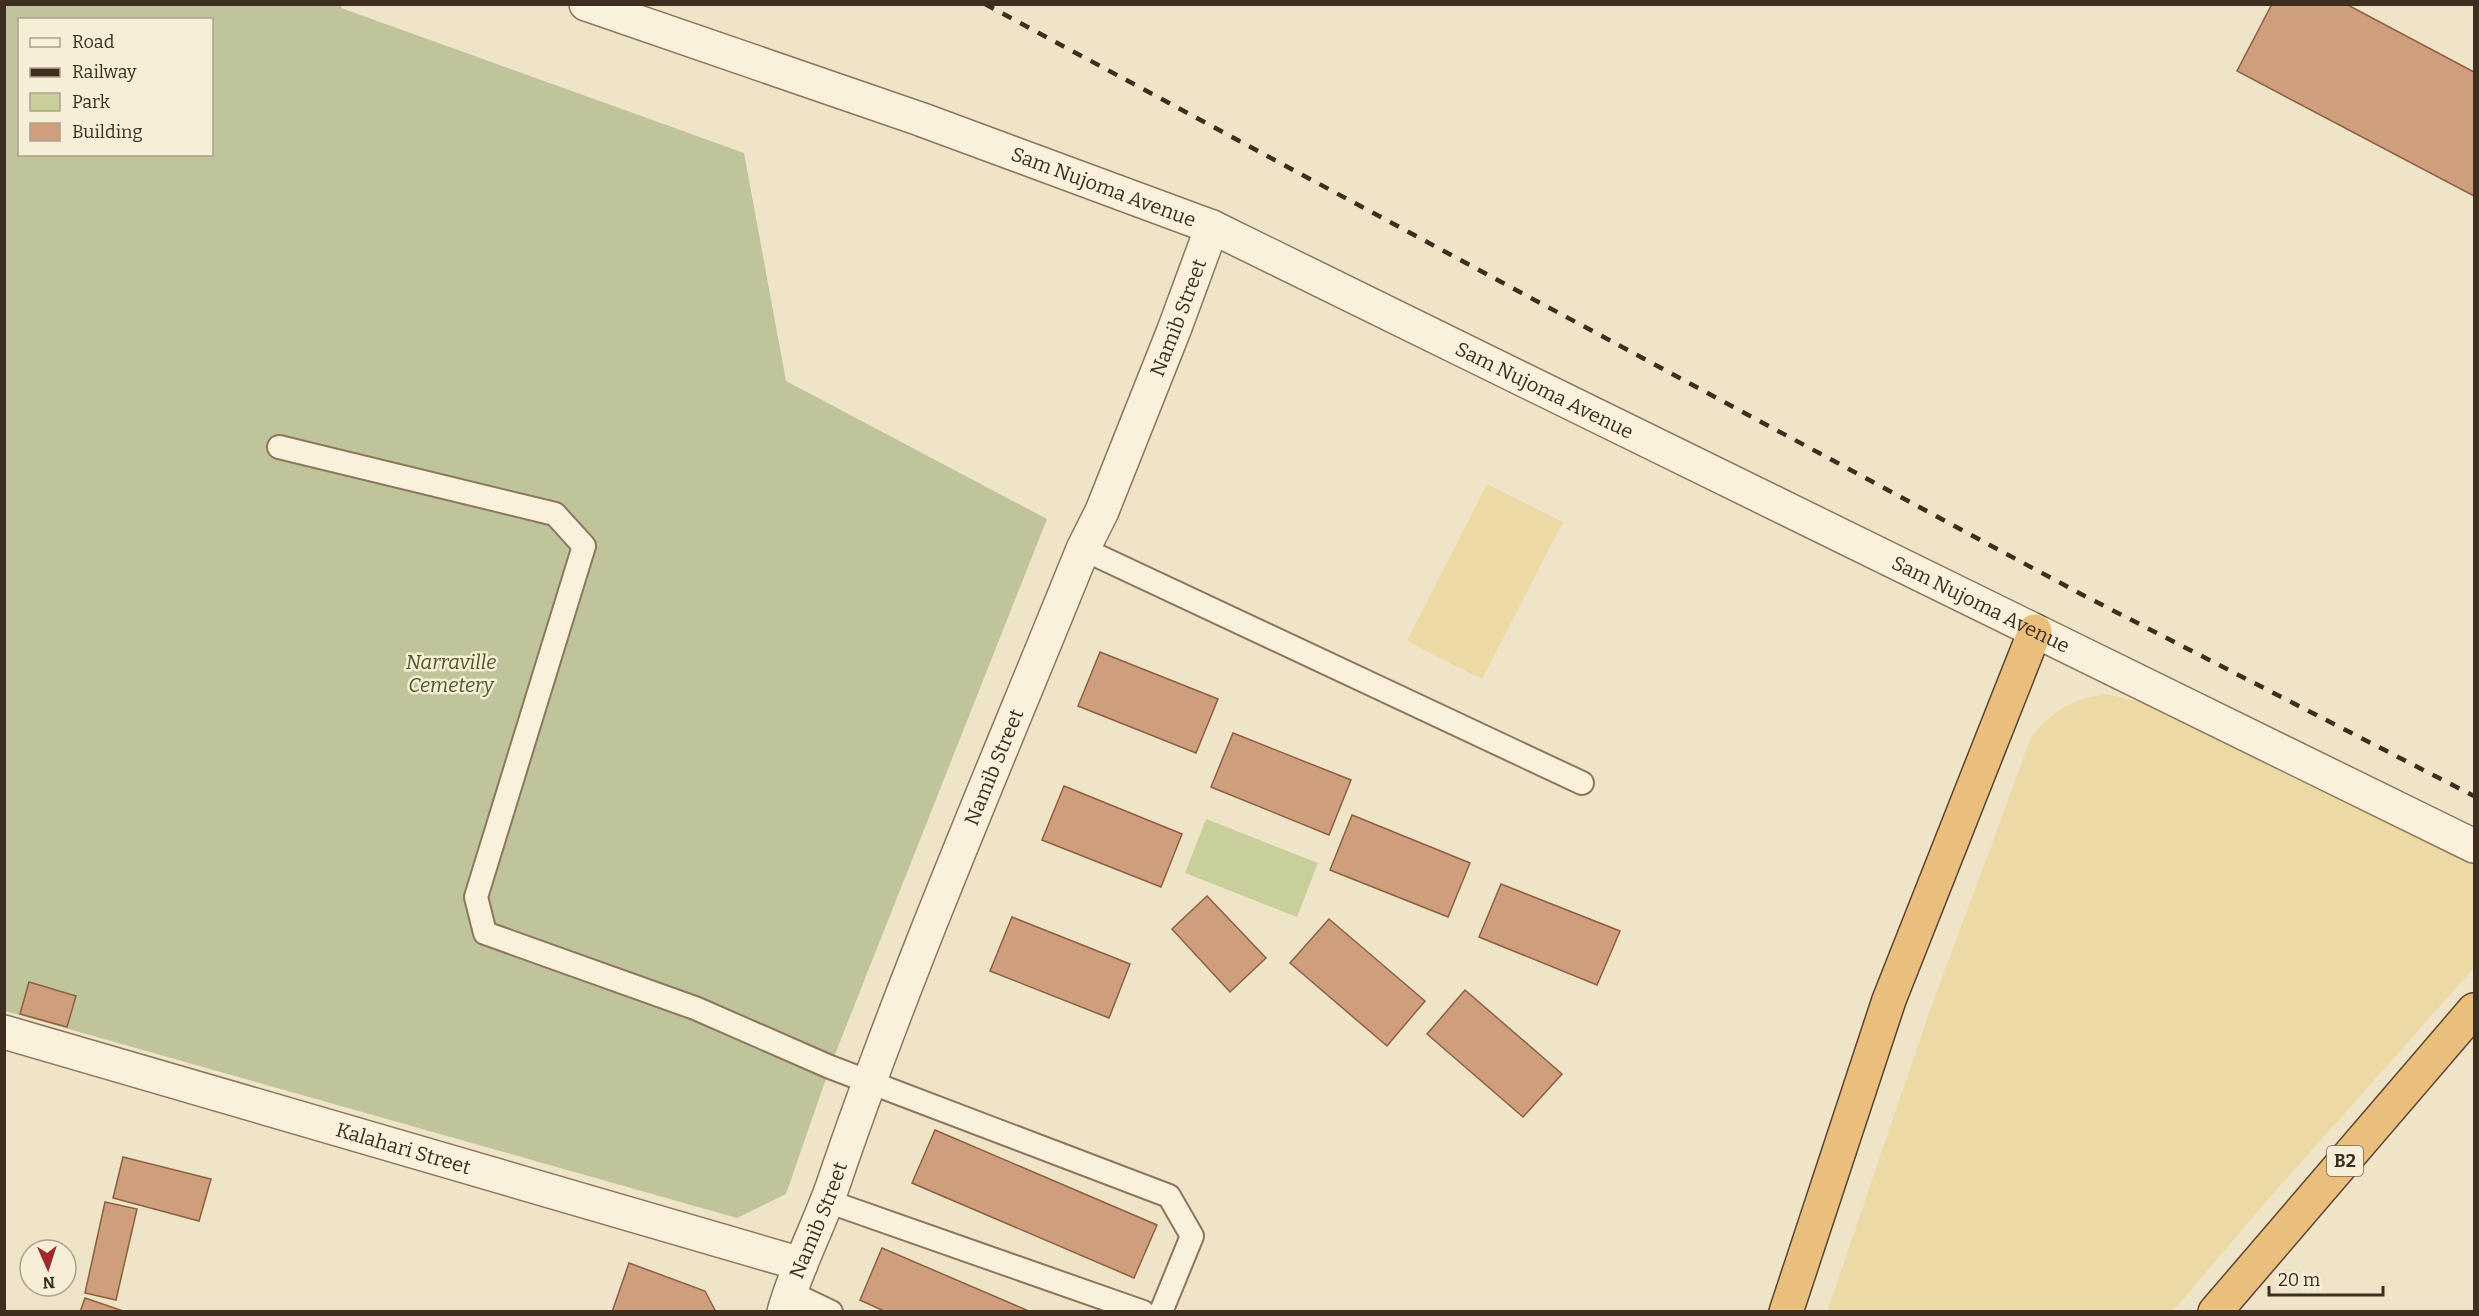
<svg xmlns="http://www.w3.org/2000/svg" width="2479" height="1316" viewBox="0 0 2479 1316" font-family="Bitter,serif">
  <rect width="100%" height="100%" fill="#f0e4c8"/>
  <path fill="#c9cf9b" d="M 1206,819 L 1318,863 L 1297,917 L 1185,873 Z"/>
  <path fill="#ecd9a5" d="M 1487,484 L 1563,522 L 1482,679 L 1407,641 Z
    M 2105,694 L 2164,707 L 2474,864 L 2474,968 L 2270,1197 L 2173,1311 L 1827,1312 L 1928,1016 L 2031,738 C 2052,710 2071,700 2105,694 Z"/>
  <path fill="#bfc49a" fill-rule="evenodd" d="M 4,5 L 342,5 L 341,8 L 744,153 L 786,381 L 1047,519 L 830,1067 L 786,1194 L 737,1218 L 5,1011 ZM 20,20 L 212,20 L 212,154 L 20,154 Z"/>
  <path fill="#cf9f7d" stroke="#8d5f41" stroke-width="1.5" d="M 2272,4 L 2346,4 L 2474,72 L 2474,196 L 2237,71 Z
    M 1100,652 L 1218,699 L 1196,753 L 1078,706 Z
    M 1233,733 L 1351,780 L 1329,835 L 1211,787 Z
    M 1064,786 L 1182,834 L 1161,887 L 1042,840 Z
    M 1352,815 L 1470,863 L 1448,917 L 1330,870 Z
    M 1501,884 L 1620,931 L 1597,985 L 1479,937 Z
    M 1207,896 L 1266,958 L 1230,992 L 1172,929 Z
    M 1012,917 L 1130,964 L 1109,1018 L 990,971 Z
    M 1329,919 L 1425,1001 L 1387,1046 L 1290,963 Z
    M 29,982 L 76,996 L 67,1027 L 20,1014 Z
    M 1465,990 L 1562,1074 L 1523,1117 L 1427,1034 Z
    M 935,1130 L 1157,1225 L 1134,1278 L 912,1183 Z
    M 123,1157 L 211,1179 L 199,1221 L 113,1198 Z
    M 105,1202 L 137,1209 L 116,1300 L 85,1293 Z
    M 882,1248 L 1031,1312 L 886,1312 L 860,1300 Z
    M 629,1263 L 705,1291 L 716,1312 L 612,1312 Z
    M 85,1298 L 126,1312 L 80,1312 Z"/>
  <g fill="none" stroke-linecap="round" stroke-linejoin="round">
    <defs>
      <path id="service" d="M 279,447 L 555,514 L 584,546 L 476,897 L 485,933 L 695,1008 L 830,1067 L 1169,1196 L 1192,1236 L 1161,1312
        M 1083,549 L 1582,783
        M 827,1201 L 1143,1312
        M 789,1292 L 831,1312"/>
      <g id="minor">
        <path id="s1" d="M 4,1032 L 801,1264"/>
      </g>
      <g id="tertiary">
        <path id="s2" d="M 586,4 L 920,119 L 1212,227 L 2474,846"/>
        <path id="s3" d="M 784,1312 C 796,1268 818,1228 833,1185 C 906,970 998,760 1083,549 L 1102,511 L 1174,330 L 1212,227"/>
      </g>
      <path id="trunk" d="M 1786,1312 L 1889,1000 L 2035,631
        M 2215,1312 L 2474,1010"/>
    </defs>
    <use href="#service" stroke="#8d765c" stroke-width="26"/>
    <use href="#minor" stroke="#8d765c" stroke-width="36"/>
    <use href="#tertiary" stroke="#8d765c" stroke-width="36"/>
    <use href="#trunk" stroke="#5b4430" stroke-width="36"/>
    <use href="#service" stroke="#faf1dc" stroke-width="22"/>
    <use href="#minor" stroke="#faf1dc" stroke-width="33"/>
    <use href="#tertiary" stroke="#faf1dc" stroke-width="33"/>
    <use href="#trunk" stroke="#eabe7c" stroke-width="33"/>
    <path stroke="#3d2e20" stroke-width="4.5" stroke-dasharray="10 10" stroke-linecap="butt" d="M 985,4 L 2079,593 L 2474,796"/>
  </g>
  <g text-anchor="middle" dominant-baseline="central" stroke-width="5" stroke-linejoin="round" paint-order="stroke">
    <rect fill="#f7eed8" stroke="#756857" stroke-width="1.5" x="2327" y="1146" width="36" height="30" rx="4.5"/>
    <g font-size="18" font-weight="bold" fill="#3d2e20">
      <text x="2345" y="1161">B2</text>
    </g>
    <g font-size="20" fill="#3d2e20" stroke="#f7eed8">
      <text stroke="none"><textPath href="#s2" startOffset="549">Sam Nujoma Avenue</textPath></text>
      <text stroke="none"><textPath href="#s3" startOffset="1070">Namib Street</textPath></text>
      <text stroke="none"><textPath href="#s2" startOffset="1035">Sam Nujoma Avenue</textPath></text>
      <text stroke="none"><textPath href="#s2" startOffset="1521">Sam Nujoma Avenue</textPath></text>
      <text stroke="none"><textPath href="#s3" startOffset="584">Namib Street</textPath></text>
      <text stroke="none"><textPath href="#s1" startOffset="416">Kalahari Street</textPath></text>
      <text stroke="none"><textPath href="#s3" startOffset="98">Namib Street</textPath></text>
    </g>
    <g font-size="20" font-style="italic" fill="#4d5a26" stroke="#f7eed8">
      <text x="451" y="662">Narraville<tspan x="451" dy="23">Cemetery</tspan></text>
    </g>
  </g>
  <rect width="2479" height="1316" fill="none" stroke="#3d2e20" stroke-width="12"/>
  <rect x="18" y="18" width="195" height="138" fill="#f7eed8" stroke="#ada18e" stroke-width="1.5"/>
  <rect x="30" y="38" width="30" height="9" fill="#faf1dc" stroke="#ada18e" stroke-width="1.5"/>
  <text x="72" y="48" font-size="18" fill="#3d2e20">Road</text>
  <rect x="30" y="68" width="30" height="9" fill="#3d2e20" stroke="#ada18e" stroke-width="1.5"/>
  <text x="72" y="78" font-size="18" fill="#3d2e20">Railway</text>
  <rect x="30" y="93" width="30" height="18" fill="#c9cf9b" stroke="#ada18e" stroke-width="1.5"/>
  <text x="72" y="108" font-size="18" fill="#3d2e20">Park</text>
  <rect x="30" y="123" width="30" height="18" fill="#cf9f7d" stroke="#ada18e" stroke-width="1.5"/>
  <text x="72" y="138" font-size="18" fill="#3d2e20">Building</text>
  <g transform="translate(48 1268) rotate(177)"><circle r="28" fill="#f7eed8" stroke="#ada18e" stroke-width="1.5"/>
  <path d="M0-4.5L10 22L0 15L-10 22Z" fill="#9e2a2b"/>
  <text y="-9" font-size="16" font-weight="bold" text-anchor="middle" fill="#3d2e20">N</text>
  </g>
  <path d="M2269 1286v9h114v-9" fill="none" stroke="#3d2e20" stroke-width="3"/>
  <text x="2278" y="1286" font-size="18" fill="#3d2e20" stroke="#f7eed8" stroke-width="4.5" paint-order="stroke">20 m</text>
</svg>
